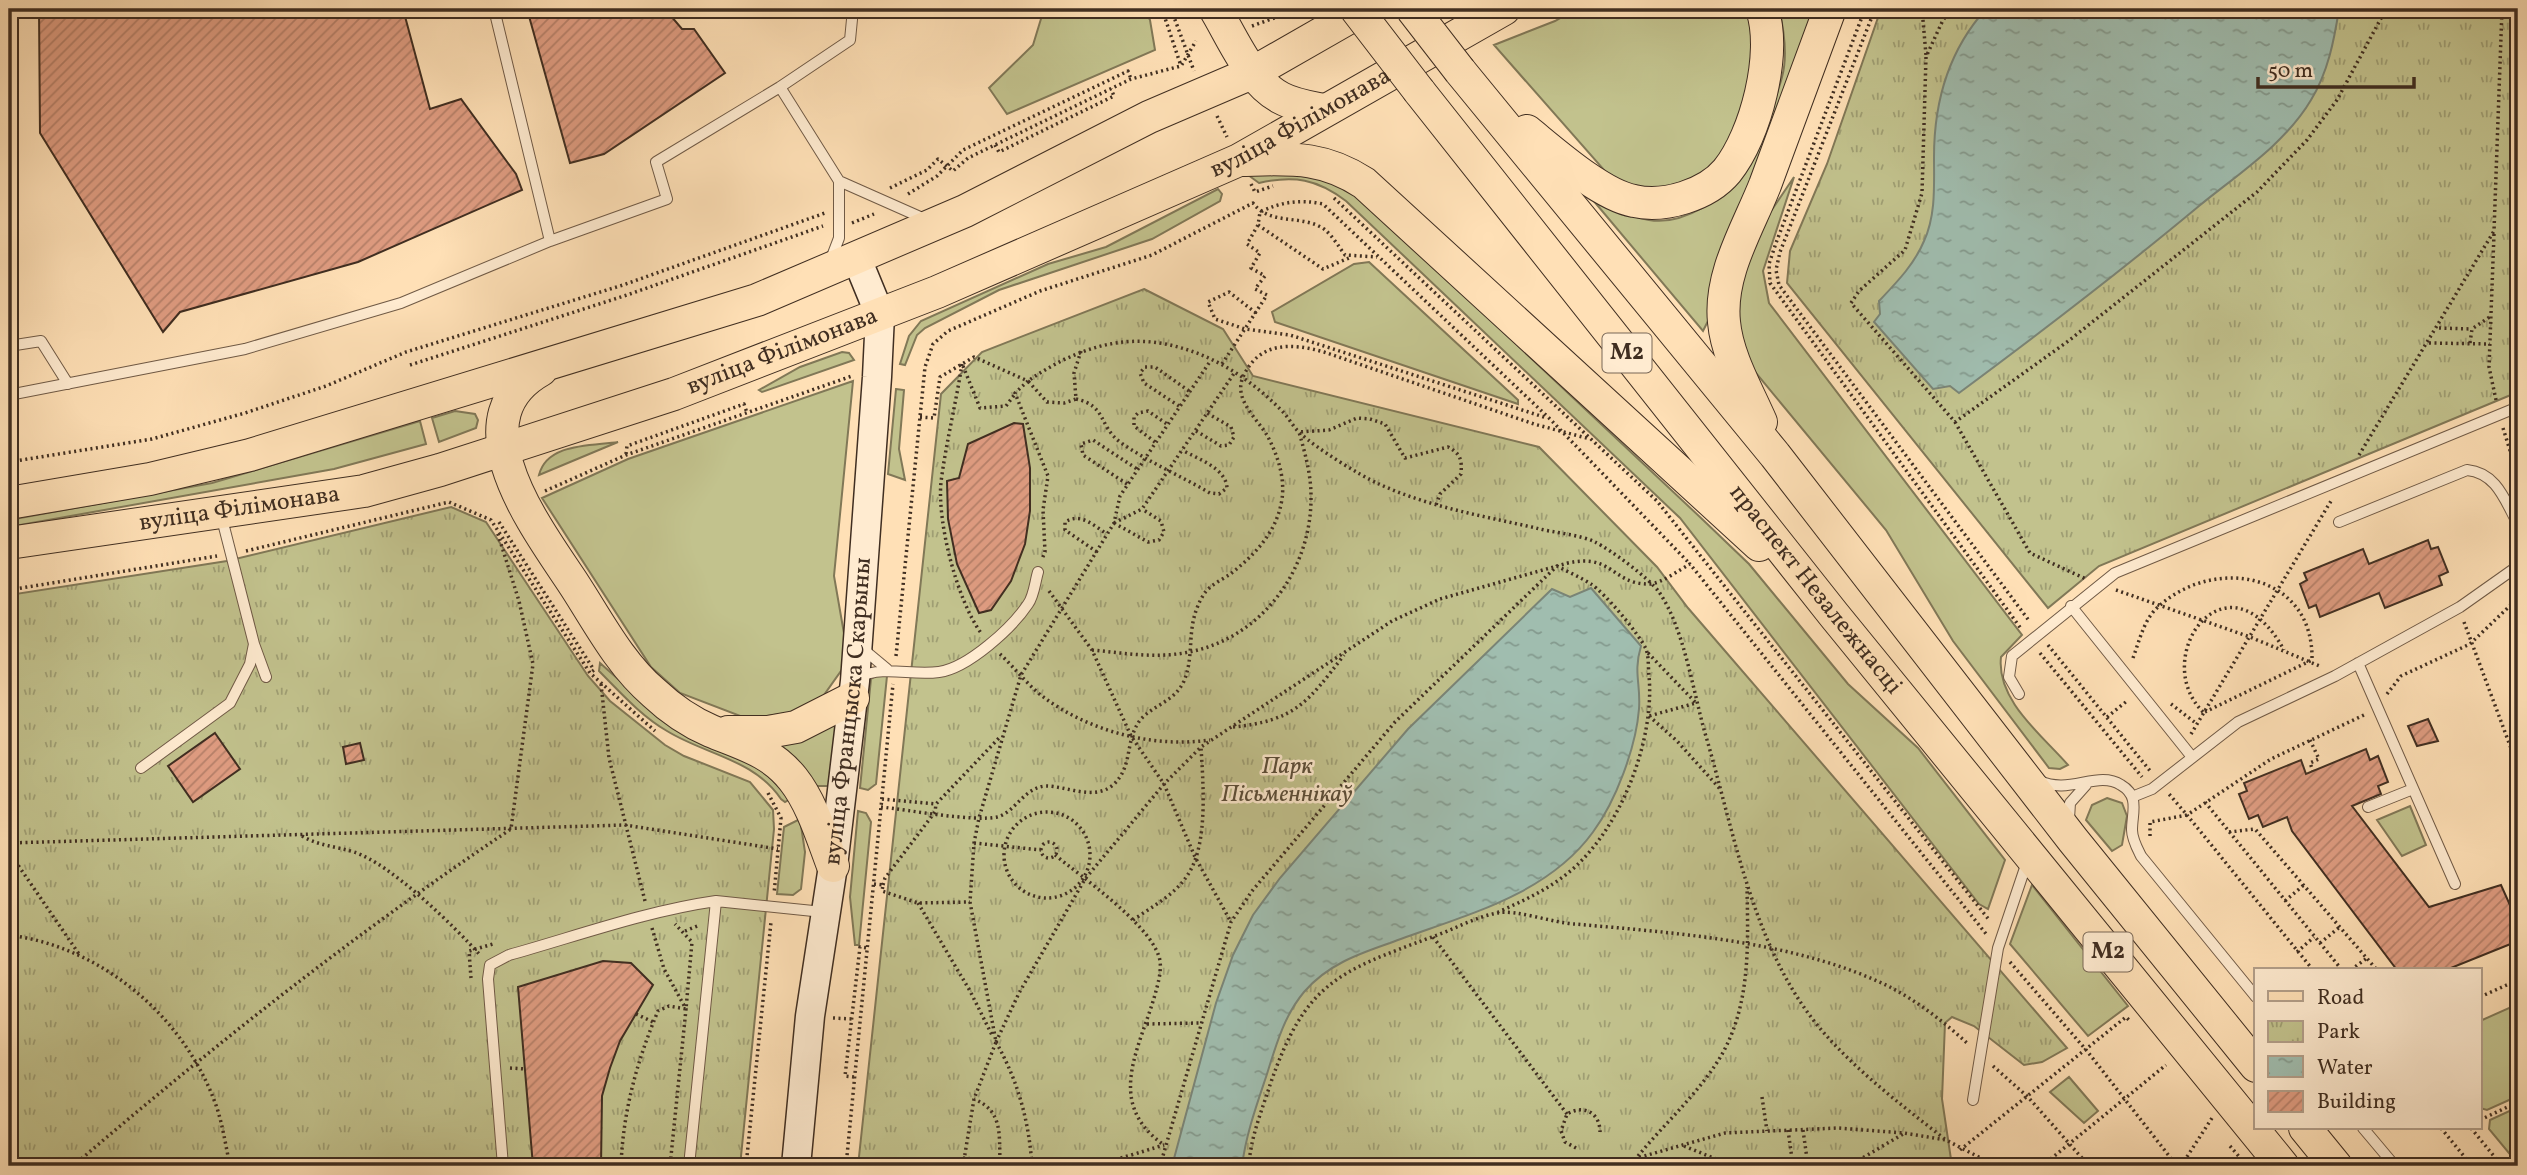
<svg xmlns="http://www.w3.org/2000/svg" width="2527" height="1175" viewBox="0 0 2527 1175" font-family="Vollkorn,serif">
  <defs>
    <pattern id="park-tufts" width="24" height="20" patternUnits="userSpaceOnUse" patternTransform="scale(1.75)"><rect width="24" height="20" fill="#c2c28d"/><path d="M3 7l-1-3M5 7V3M7 7l1-3M15 17l-1-3M17 17v-4M19 17l1-3" fill="none" stroke="#9f9e73"/></pattern>
    <pattern id="water-ripples" width="26" height="14" patternUnits="userSpaceOnUse" patternTransform="scale(1.75)"><rect width="26" height="14" fill="#a0bdaf"/><path d="M2 4q2-2 4 0t4 0M15 11q2-2 4 0t4 0" fill="none" stroke="#849a8e"/></pattern>
    <pattern id="building-hatch" width="6" height="6" patternUnits="userSpaceOnUse" patternTransform="scale(1.75)"><rect width="6" height="6" fill="#df9c81"/><path d="M-1 1l2-2M0 6l6-6M5 7l2-2" fill="none" stroke="#b68069"/></pattern>
  </defs>
  <rect width="100%" height="100%" fill="#ffe0b6"/>
  <filter id="stains"><feTurbulence type="fractalNoise" baseFrequency=".00286" numOctaves="4"/><feColorMatrix values="0 0 0 0 .2 0 0 0 0 .09 0 0 0 0 .02 0 0 0 .5 -.17"/></filter>
  <radialGradient id="worn" r=".72"><stop offset=".6" stop-color="#630" stop-opacity="0"/><stop offset="1" stop-color="#630" stop-opacity=".3"/></radialGradient>
  <path fill="#c2c28d" stroke="#817857" stroke-width="2" d="M 1044,9 L 1144,9 L 1150,20 L 1155,50 L 1007,114 L 989,88 L 1033,45 Z
    M 1576,9 L 1751,9 L 1757,75 L 1723,156 L 1713,170 L 1653,193 L 1611,178 L 1494,45 L 1555,21 Z
    M 1779,9 L 1822,9 L 1712,313 L 1703,331 L 1582,187 C 1602,198 1625,217 1649,220 C 1683,226 1725,198 1745,171 C 1753,160 1778,93 1782,77 C 1788,55 1784,30 1779,9 Z
    M 1308,166 L 1364,201 L 1701,518 L 1749,564 L 1848,684 L 1918,748 L 2005,860 L 1988,909 L 1979,904 L 1680,518 L 1346,201 C 1317,179 1294,175 1259,183 L 1248,175 Z
    M 1794,177 L 1763,271 L 1769,303 L 2022,635 L 2001,657 C 1996,700 2042,735 2068,765 L 2060,769 L 2049,768 L 1953,641 L 1886,530 L 1751,367 L 1736,316 L 1743,269 L 1763,223 Z
    M 1218,189 L 1222,194 L 1220,201 L 1152,239 L 999,290 L 925,328 L 917,335 L 905,365 L 900,364 L 909,336 L 921,321 L 1048,264 L 1106,247 Z
    M 1369,262 L 1518,400 L 1518,404 L 1275,322 L 1272,312 L 1354,264 Z
    M 842,352 L 849,353 L 854,360 L 762,392 L 759,390 L 800,367 Z
    M 853,381 L 834,576 L 846,645 L 843,668 L 814,709 L 748,719 L 680,693 L 651,667 L 542,498 L 628,459 Z
    M 896,389 L 904,390 L 899,449 L 905,480 L 888,474 Z
    M 455,411 L 475,414 L 478,420 L 476,428 L 439,442 L 432,418 Z
    M 420,421 L 426,444 L 334,469 L 9,527 L 9,520 L 212,483 Z
    M 618,442 L 539,475 C 547,443 591,446 618,442 Z
    M 600,663 L 654,711 L 763,770 L 790,799 L 785,802 L 781,799 C 754,759 706,755 667,731 C 641,716 620,692 599,671 Z
    M 876,676 L 887,676 L 876,784 L 868,790 L 860,788 L 871,679 Z
    M 843,710 L 837,786 L 813,786 L 775,744 Z
    M 2107,798 L 2122,803 L 2127,816 L 2122,845 L 2112,851 L 2086,820 L 2092,805 Z
    M 2410,806 L 2426,845 L 2402,856 L 2377,820 Z
    M 858,811 L 866,813 L 871,822 L 859,945 L 855,945 L 850,897 Z
    M 800,819 L 805,852 L 801,889 L 793,895 L 777,894 L 784,827 Z
    M 2032,885 L 2128,1006 L 2088,1036 L 2010,944 Z
    M 2518,1004 L 2518,1096 L 2487,1110 L 2480,1108 L 2480,1021 Z
    M 2069,1077 L 2098,1111 L 2084,1123 L 2050,1092 Z
    M 2518,1107 L 2518,1164 L 2489,1129 L 2490,1120 Z"/>
  <path fill="url(#park-tufts)" stroke="#817857" stroke-width="2" d="M 1881,9 L 2518,9 L 2518,392 L 2099,566 L 2048,608 L 1787,283 L 1790,251 L 1827,164 Z
    M 1144,289 L 1223,329 L 1253,376 L 1539,447 L 1657,567 L 1688,608 L 2067,1048 L 2042,1062 L 2024,1065 L 1974,1026 L 1952,1017 L 1945,1023 L 1942,1099 L 1952,1166 L 858,1166 L 941,394 L 982,352 Z
    M 451,507 L 486,522 L 588,676 L 610,701 L 665,745 L 684,756 L 750,782 L 773,810 L 774,829 L 740,1166 L 9,1166 L 9,595 L 227,561 Z"/>
  <path fill="url(#water-ripples)" stroke="#7a8476" stroke-width="2" d="M 1986,9 L 2339,9 C 2334,41 2328,72 2311,100 C 2285,144 2238,174 2199,206 C 2121,271 2040,333 1959,393 L 1950,386 L 1933,389 L 1874,322 L 1880,314 L 1879,301 C 1896,283 1914,265 1924,241 C 1936,215 1934,185 1934,157 C 1934,101 1948,51 1986,9 Z
    M 1591,588 L 1641,646 C 1633,673 1641,684 1639,709 C 1636,747 1616,801 1593,832 C 1546,897 1461,916 1390,943 C 1358,954 1327,965 1304,992 C 1284,1016 1276,1045 1267,1074 C 1257,1104 1246,1134 1242,1166 L 1172,1166 L 1216,1003 L 1233,955 L 1253,915 L 1280,878 L 1408,729 L 1552,589 L 1570,597 Z"/>
  <path fill="url(#building-hatch)" stroke="#402e21" stroke-width="2" d="M 39,9 L 403,9 L 430,109 L 461,99 L 516,174 L 522,190 L 358,262 L 180,312 L 163,332 L 40,133 Z
    M 527,9 L 665,9 L 682,29 L 694,29 L 725,73 L 604,154 L 570,163 Z
    M 1014,423 L 1023,424 L 1030,468 L 1030,511 L 1025,544 L 1011,581 L 998,600 L 991,610 L 979,613 L 957,564 L 948,519 L 947,481 L 959,478 L 968,444 Z
    M 2428,540 L 2431,549 L 2438,547 L 2448,572 L 2439,576 L 2442,585 L 2385,608 L 2379,593 L 2320,617 L 2316,605 L 2309,608 L 2300,584 L 2307,580 L 2304,573 L 2363,549 L 2369,564 Z
    M 2428,719 L 2438,741 L 2417,746 L 2408,726 Z
    M 215,733 L 240,769 L 193,802 L 168,766 Z
    M 360,743 L 364,760 L 346,764 L 343,747 Z
    M 2366,749 L 2370,760 L 2378,756 L 2388,782 L 2378,786 L 2381,794 L 2352,806 L 2429,907 L 2501,885 L 2518,923 L 2518,941 L 2446,970 L 2397,970 L 2292,831 L 2287,817 L 2263,827 L 2258,815 L 2249,819 L 2239,794 L 2247,791 L 2244,783 L 2301,760 L 2306,774 Z
    M 603,961 L 631,963 L 653,985 L 620,1041 L 610,1068 L 602,1096 L 601,1166 L 533,1166 L 518,987 Z"/>
  <g fill="none" stroke-linecap="round" stroke-linejoin="round">
    <defs>
      <path id="service" d="M 494,9 L 550,241
        M 839,181 L 927,220
        M 831,259 L 839,238 L 839,181 L 780,87 L 850,40 L 853,9
        M 9,346 L 41,341 L 68,384
        M 9,395 L 245,349 L 401,303 L 550,241 L 667,199 L 656,162 L 780,87
        M 221,515 L 254,644 L 266,677
        M 2339,522 L 2467,470 C 2497,473 2505,501 2518,524
        M 2071,606 L 2192,757
        M 863,649 L 887,669
        M 2358,663 L 2455,884
        M 858,677 C 886,665 910,676 939,672 C 968,668 1012,628 1028,604 C 1034,596 1035,582 1038,572
        M 2019,694 L 2009,677 L 2012,656 L 2115,573 L 2518,407
        M 141,768 L 230,703 L 250,664 L 254,644
        M 2040,781 C 2069,795 2098,770 2121,785 C 2140,796 2132,813 2132,830 C 2132,839 2137,848 2141,856 L 2256,997
        M 2132,797 L 2152,789 L 2238,722 L 2335,676 L 2460,607 L 2518,566
        M 2368,807 L 2413,789
        M 2069,819 L 2070,803 L 2086,785
        M 1973,1100 L 1998,948 L 2027,862
        M 2363,1128 L 2395,1166
        M 503,1166 L 488,979 L 490,965 L 509,955 C 577,936 646,911 716,901
        M 689,1166 L 716,901 L 823,912"/>
      <g id="secondary">
        <path id="s1" d="M 796,1166 L 810,1016 L 833,866 L 855,681 L 877,377 L 880,315 L 857,259"/>
      </g>
      <g id="primary">
        <path d="M 1215,9 C 1232,37 1250,82 1281,98 C 1294,105 1309,107 1324,110"/>
        <path d="M 1460,71 L 1775,455 L 2073,840 L 2256,1066"/>
        <path id="s2" d="M 1419,91 L 1834,615 L 2283,1166"/>
        <path d="M 1527,131 C 1553,152 1601,195 1634,201 C 1664,208 1707,195 1727,171 C 1756,135 1777,53 1762,9"/>
        <path d="M 1240,160 C 1289,159 1321,155 1364,183 L 1759,545"/>
        <path d="M 541,370 C 452,420 539,531 575,586 C 599,623 620,664 654,693 C 671,709 690,722 711,731 C 742,744 771,751 793,779 C 812,803 822,837 833,866"/>
        <path d="M 1761,422 C 1747,390 1727,356 1724,322 C 1719,274 1748,228 1765,185 C 1787,126 1808,67 1830,9"/>
        <path d="M 9,503 L 150,479 L 250,455 L 757,300 L 965,211 L 1149,117 L 1254,72 L 1364,9"/>
        <path id="s3" d="M 9,543 L 364,491 L 440,470 L 674,394 L 937,292 L 1239,160 L 1504,9"/>
        <path d="M 728,732 L 768,732 L 796,727 L 853,698"/>
        <path d="M 2305,1128 L 2336,1166"/>
      </g>
    </defs>
    <use href="#service" stroke="#705a46" stroke-width="12"/>
    <use href="#secondary" stroke="#402e21" stroke-width="31"/>
    <use href="#primary" stroke="#402e21" stroke-width="34"/>
    <path stroke="#402e21" stroke-width="3.5" stroke-dasharray="2 3.5" stroke-linecap="butt" d="M 1162,9 L 1181,66
      M 1171,9 L 1194,71
      M 1865,9 L 1776,243 L 1769,264 L 1770,283 L 2022,630
      M 1875,9 L 1780,252 L 1776,270 L 1779,285 L 2030,622
      M 1922,9 L 1926,55
      M 1952,9 L 1943,20 L 1926,57 L 1922,193 L 1905,250 L 1859,291 L 1851,303 L 1955,422 L 2067,342 L 2257,192 L 2307,140 L 2337,100 L 2386,9
      M 1252,26 L 1299,9
      M 1217,116 L 1227,137
      M 995,145 L 999,152 L 1114,96 L 1111,89
      M 1251,184 L 1255,192 L 1273,186
      M 890,188 L 927,170 L 938,159 L 953,171 L 968,158 L 1131,79 L 1181,66 L 1196,41
      M 908,194 L 937,176 L 963,150 L 1128,71 L 1131,79
      M 1334,198 L 1657,501 L 1990,921
      M 852,223 L 874,214
      M 1258,225 L 1323,269 L 1349,258
      M 2494,234 L 2489,367 L 2496,400
      M 1256,313 L 1229,292 L 1208,302 L 1215,319 L 1245,329 L 1290,335 L 1547,418
      M 2439,328 L 2472,329
      M 2429,343 L 2490,344
      M 2470,343 L 2472,329 L 2491,316
      M 1081,351 L 1074,373 L 1076,399 L 1064,403 L 1047,402 L 1028,381 C 1071,351 1121,332 1174,346 C 1216,356 1253,381 1283,412 C 1289,418 1293,427 1300,433 C 1316,448 1359,475 1379,484 C 1429,507 1483,516 1536,528 C 1554,533 1578,534 1595,542 C 1611,550 1649,578 1659,592 C 1684,628 1693,691 1705,733 C 1735,834 1753,952 1824,1033 C 1860,1074 1904,1107 1946,1140
      M 962,364 C 956,403 946,443 941,482 C 937,522 957,600 981,633
      M 1222,364 L 1267,295 L 1255,289 L 1265,276 L 1251,268 L 1260,253 L 1247,244 L 1258,225 L 1260,212 C 1281,202 1300,199 1323,204 L 1549,418 L 1690,564
      M 410,365 L 627,295 L 823,226
      M 963,366 L 980,408 L 1006,406 L 1015,394
      M 1076,399 C 1107,406 1098,425 1120,442 C 1148,462 1181,476 1210,493 L 1219,494 L 1227,488 C 1226,468 1198,459 1182,450
      M 1179,406 L 1144,383 L 1140,373 L 1145,367 L 1155,367 L 1189,391
      M 920,417 L 934,418 L 940,377 L 974,357 L 1028,381 L 1015,393 L 1048,476 L 1043,510 L 1045,552 L 1042,559
      M 1955,422 L 2030,553 L 2086,579
      M 2503,428 L 2518,476
      M 1196,431 L 1221,446 L 1229,445 L 1234,437 L 1231,427 L 1207,413
      M 1155,442 L 1134,426 L 1134,417 L 1138,413 L 1148,411 L 1167,424
      M 626,454 L 627,446 L 744,404 L 747,413
      M 2359,455 L 2494,231 L 2502,9
      M 9,462 L 152,439 L 245,413 L 326,386 L 406,352 L 623,285 L 825,213
      M 1127,484 L 1083,455 L 1081,444 L 1093,440 L 1137,469
      M 545,491 L 626,455 L 852,376
      M 499,522 L 594,670 L 590,673
      M 1114,523 L 1142,509 L 1235,372
      M 1114,523 L 1148,542 L 1159,540 L 1164,532 L 1161,521 L 1142,509
      M 246,551 L 449,502 L 491,520 L 590,673 L 655,731
      M 1097,552 L 1065,530 L 1065,522 C 1081,512 1094,526 1107,534
      M 9,590 L 217,556
      M 2116,590 L 2250,637 L 2322,667
      M 1049,591 L 1092,650 L 1131,736 L 1164,784 L 1195,857 L 1231,922
      M 2464,622 L 2518,767
      M 2048,645 L 2151,772
      M 1092,650 C 1124,653 1157,659 1189,652 C 1262,638 1312,569 1311,496 C 1311,474 1305,453 1299,432 L 1329,430 L 1357,418 L 1370,419 L 1385,424 L 1405,458 L 1448,447 C 1461,454 1462,460 1461,474 L 1440,494 L 1436,505
      M 1648,653 L 1696,703 L 1649,716
      M 2040,653 L 2142,777
      M 1000,654 C 1015,668 1029,687 1046,699 C 1092,732 1154,748 1210,740
      M 896,656 L 925,367 L 933,344 L 948,331 L 1040,291 L 1152,255 L 1253,203 C 1270,226 1302,214 1324,229 C 1332,235 1339,247 1345,255 L 1377,257
      M 2133,658 C 2140,639 2144,619 2159,606 C 2216,555 2314,574 2312,660 L 2205,712
      M 601,684 L 609,758 L 645,901
      M 2387,694 L 2401,676 L 2470,644 L 2518,598
      M 2171,704 L 2197,724
      M 2203,712 C 2148,657 2227,547 2284,650
      M 1649,716 L 1677,741 L 1721,790
      M 2107,717 L 2127,701
      M 1233,727 C 1295,721 1308,702 1344,655
      M 2191,734 L 2331,501
      M 2310,740 L 2319,759 L 2310,763 L 2313,771
      M 768,793 L 781,818 L 774,894
      M 882,799 L 936,804
      M 2205,802 L 2342,970
      M 881,807 C 909,810 974,822 997,817 C 1016,812 1024,787 1046,786 C 1066,786 1094,801 1113,785 C 1134,766 1124,740 1141,719 C 1154,705 1175,701 1184,681 C 1196,652 1184,626 1204,594 C 1209,586 1221,580 1229,575 C 1255,555 1277,532 1282,499 C 1285,478 1278,456 1268,437 C 1258,419 1233,400 1243,377 C 1259,341 1292,343 1324,352 L 1534,424 L 1590,439
      M1004 855a43 43 0 1 1 86 0a43 43 0 1 1-86 0Z
      M 2229,832 L 2255,829 L 2377,970
      M 302,836 C 319,846 335,846 354,852 C 391,864 454,926 481,956
      M 2150,836 L 2150,822 L 2187,815 L 2169,794
      M1041 850a8 8 0 1 1 16 0a8 8 0 1 1-16 0Z
      M 9,843 L 625,825 L 778,849
      M 974,843 L 1041,850
      M 9,852 L 79,954
      M 1055,855 C 1082,877 1146,922 1158,954 C 1163,965 1159,980 1156,991 C 1141,1047 1103,1102 1164,1145
      M 874,884 L 883,885 L 882,891 L 918,903 L 970,902
      M 883,885 L 885,878 L 935,812 L 936,804 L 999,738
      M 2285,901 L 2305,884
      M 918,903 L 970,991 L 992,1035
      M 1133,920 C 1153,906 1178,893 1190,871 C 1208,840 1203,782 1201,747
      M 652,928 L 664,969 L 686,1009 L 670,1166
      M 685,931 L 700,925
      M 9,935 C 103,947 186,1018 217,1108 C 223,1127 226,1147 230,1166
      M 1433,937 L 1567,1114
      M 2320,943 L 2341,926
      M 2297,952 L 2314,937
      M 2010,962 L 2087,1051 L 2177,1166
      M 2313,970 L 2187,815 L 2271,759 L 2364,715
      M 2351,970 L 2367,958
      M 471,978 L 469,951 L 493,944
      M 2480,997 L 2518,980
      M 636,1014 L 653,1022
      M 833,1018 L 852,1019
      M 1147,1024 L 1199,1023
      M 996,1042 L 1019,993 L 1085,879 L 1164,784 L 1201,747 L 1392,621 L 1440,599 L 1557,566 C 1568,572 1580,577 1591,584 C 1605,593 1639,634 1646,649 C 1649,657 1648,667 1649,676 C 1655,741 1620,831 1568,873 C 1547,890 1523,901 1498,912
      M 996,1042 C 1018,1081 1029,1121 1032,1166
      M 1993,1066 L 2028,1097 L 2089,1166
      M 510,1068 L 525,1069
      M 854,1077 L 845,1076 L 860,947 L 867,948
      M 1762,1097 L 1767,1131
      M 2480,1120 L 2518,1102
      M 2441,1128 L 2472,1166
      M 2471,1128 L 2502,1166
      M 1788,1130 L 1793,1166
      M 1803,1130 L 1808,1166
      M 1684,1146 L 1733,1166
      M 2230,1146 L 2247,1166
      M 1576,1148 L 1565,1142 L 1561,1131 L 1567,1114 C 1584,1104 1600,1113 1600,1132
      M 1960,1150 L 2126,1017 L 2129,1020
      M 1638,1156 C 1665,1123 1699,1093 1721,1056 C 1751,1004 1748,944 1747,887
      M 963,1158 L 1000,1162 C 999,1134 1003,1111 974,1099
      M 847,1159 L 916,1166
      M 1250,1159 L 1274,1166
      M 73,1166 C 213,1046 357,932 511,829 L 533,664 L 519,601 L 497,531
      M 621,1166 C 623,1111 637,1061 658,1011 L 669,1006 L 686,1009 L 692,942 L 675,924
      M 746,1166 L 771,922
      M 846,1166 L 893,684
      M 963,1166 L 974,1099 L 996,1042 L 970,902 L 974,843 L 979,818 L 1021,675 L 1114,523 L 1120,496 L 1211,360
      M 1063,1166 L 1064,1163 C 1106,1165 1124,1157 1164,1145
      M 1160,1166 L 1231,922 L 1252,891 L 1395,722 L 1557,566 C 1614,548 1609,585 1650,584 C 1662,583 1679,570 1690,564 L 1987,935
      M 1249,1166 C 1250,1139 1262,1110 1270,1085 C 1305,983 1337,972 1432,937 C 1453,930 1475,917 1497,913 C 1516,909 1553,923 1575,924 C 1676,933 1797,941 1890,987 C 1917,1001 1944,1022 1967,1043
      M 1619,1166 L 1637,1158 L 1725,1133 L 1838,1128 L 1904,1133 L 1946,1140 L 1996,1166
      M 1849,1166 L 1903,1134
      M 2042,1166 L 2166,1065
      M 2181,1166 L 2212,1118"/>
    <use href="#service" stroke="#ffebd0" stroke-width="10"/>
    <use href="#secondary" stroke="#ffebd0" stroke-width="28"/>
    <use href="#primary" stroke="#ffe0b6" stroke-width="32"/>
    <defs>
      <path id="primary-bridge" d="M 1356,9 L 1419,91
        M 1412,9 L 1460,71"/>
    </defs>
    <use href="#primary-bridge" stroke="#402e21" stroke-width="34" stroke-linecap="butt"/>
    <use href="#primary-bridge" stroke="#ffe0b6" stroke-width="32"/>
  </g>
  <g text-anchor="middle" dominant-baseline="central" stroke-width="5" stroke-linejoin="round" paint-order="stroke">
    <g fill="#ffebd0" stroke="#796756" stroke-width="2">
      <rect x="1602.5" y="333.5" width="49" height="39" rx="5"/>
      <rect x="2083.5" y="932.5" width="49" height="39" rx="5"/>
    </g>
    <g font-size="23" font-weight="bold" fill="#402e21">
      <text x="1627" y="353">М2</text>
      <text x="2108" y="952">М2</text>
    </g>
    <g font-size="24" fill="#402e21" stroke="#ffebd0">
      <text stroke="none"><textPath href="#s3" startOffset="1367">вуліца Філімонава</textPath></text>
      <text stroke="none"><textPath href="#s3" startOffset="800">вуліца Філімонава</textPath></text>
      <text stroke="none"><textPath href="#s3" startOffset="233">вуліца Філімонава</textPath></text>
      <text stroke="none"><textPath href="#s2" startOffset="637">праспект Незалежнасці</textPath></text>
      <text stroke="none"><textPath href="#s1" startOffset="458">вуліца Францыска Скарыны</textPath></text>
    </g>
    <g font-size="24" font-style="italic" fill="#5a4c37" stroke="#ffebd0">
      <text x="1287" y="767">Парк<tspan x="1287" dy="28">Пісьменнікаў</tspan></text>
    </g>
  </g>
  <rect width="2527" height="1175" fill="none" stroke="#ffe0b6" stroke-width="35"/>
  <rect x="10" y="10" width="2506" height="1154" fill="none" stroke="#402e21" stroke-width="3.5"/>
  <rect x="18" y="18" width="2492" height="1140" fill="none" stroke="#402e21" stroke-width="2"/>
  <rect x="2254" y="968" width="228" height="161" fill="#ffebd0" stroke="#b39f8a" stroke-width="2"/>
  <rect x="2268" y="991" width="35" height="10" fill="#ffe0b6" stroke="#b39f8a" stroke-width="2"/>
  <text x="2317" y="1004" font-size="21" fill="#402e21">Road</text>
  <rect x="2268" y="1021" width="35" height="21" fill="url(#park-tufts)" stroke="#b39f8a" stroke-width="2"/>
  <text x="2317" y="1038" font-size="21" fill="#402e21">Park</text>
  <rect x="2268" y="1056" width="35" height="21" fill="url(#water-ripples)" stroke="#b39f8a" stroke-width="2"/>
  <text x="2317" y="1074" font-size="21" fill="#402e21">Water</text>
  <rect x="2268" y="1091" width="35" height="21" fill="url(#building-hatch)" stroke="#b39f8a" stroke-width="2"/>
  <text x="2317" y="1108" font-size="21" fill="#402e21">Building</text>
  <path d="M2258 77v10h156v-10" fill="none" stroke="#402e21" stroke-width="3.5"/>
  <text x="2268" y="77" font-size="21" fill="#402e21" stroke="#ffebd0" stroke-width="5" paint-order="stroke">50 m</text>
  <rect width="100%" height="100%" filter="url(#stains)"/>
  <rect width="100%" height="100%" fill="url(#worn)"/>
</svg>
